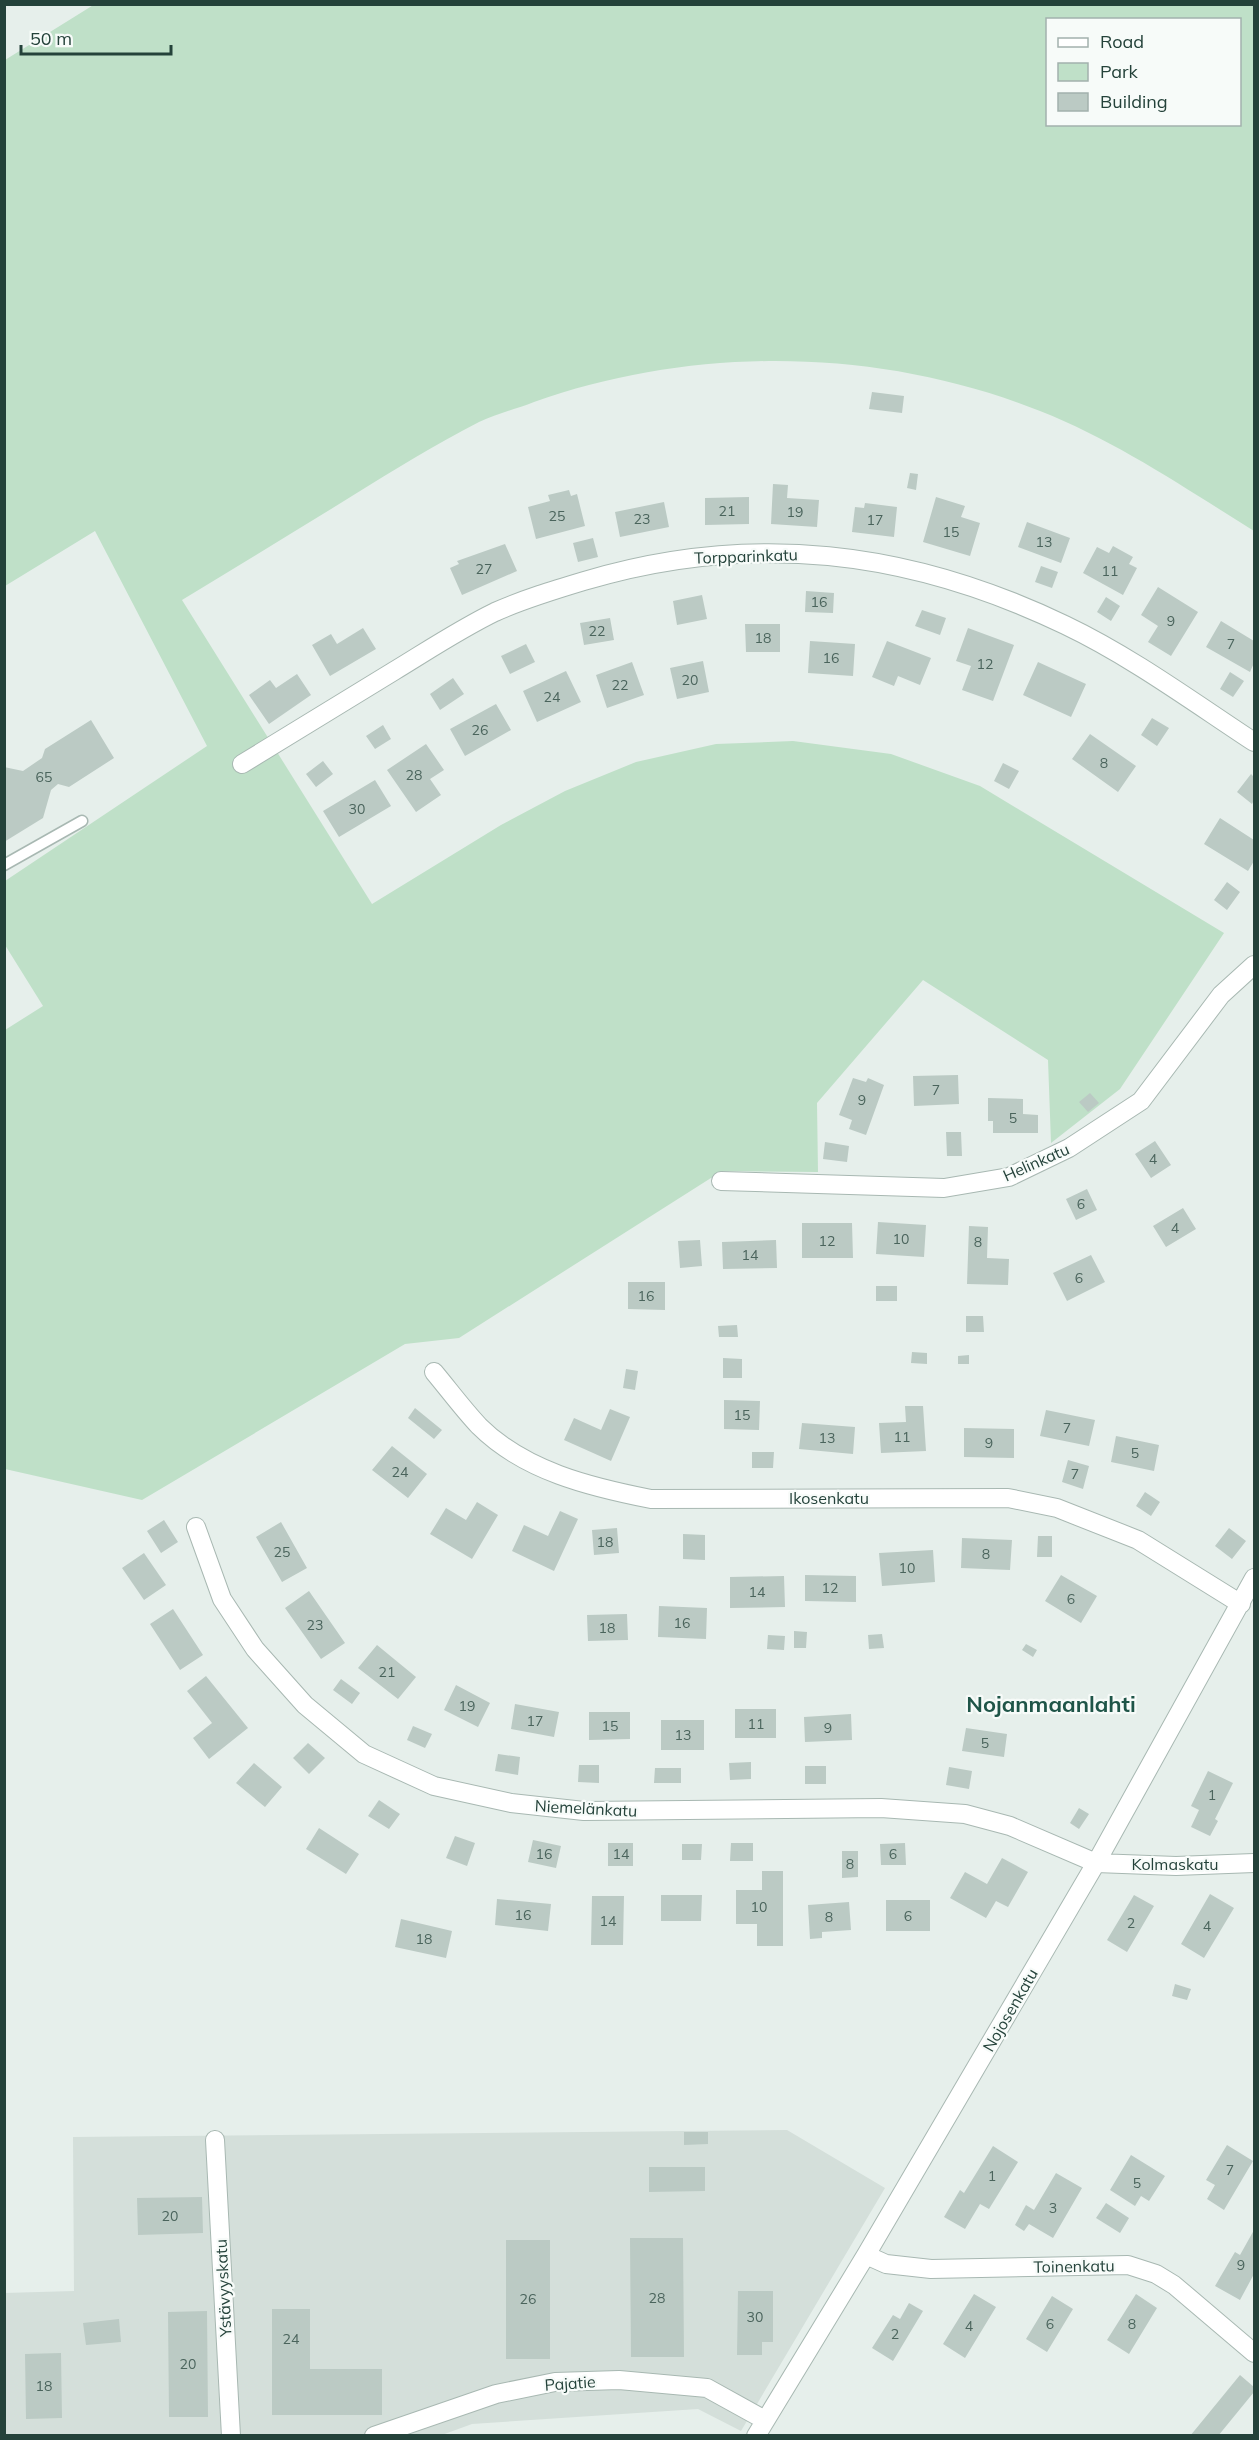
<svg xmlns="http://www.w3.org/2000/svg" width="1259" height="2440" viewBox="0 0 1259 2440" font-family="Mulish,sans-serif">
  <rect width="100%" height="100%" fill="#e6efeb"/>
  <path fill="#d4dfda" d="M 787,2130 L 885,2188 L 741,2431 L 698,2409 L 472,2424 L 439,2436 L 5,2435 L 4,2293 L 74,2291 L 73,2137 Z"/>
  <path fill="#bfe0c8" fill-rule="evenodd" d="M 95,4 L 1254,5 L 1254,531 C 1185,488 1116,441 1040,411 C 879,347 696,345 534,402 C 516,409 496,414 479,422 C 436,444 394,470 352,496 C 296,531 239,565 182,600 L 372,904 L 501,825 L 565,791 L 636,762 L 716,744 L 793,741 L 891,754 L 980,786 L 1224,933 L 1120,1089 L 1051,1143 L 1048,1060 L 923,980 L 817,1103 L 818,1172 L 722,1171 L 459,1338 L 405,1344 L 142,1500 L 5,1469 L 5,1030 L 43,1006 L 5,945 L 5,881 L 207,746 L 95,531 L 5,586 L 5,60 ZM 1048,20 L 1240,20 L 1240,124 L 1048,124 Z"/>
  <path fill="#bbcac4" d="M 872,392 L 904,396 L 902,413 L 869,409 Z
    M 910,473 L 918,474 L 916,490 L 907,488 Z
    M 773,484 L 788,485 L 787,498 L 819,500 L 817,527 L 771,524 Z
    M 569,490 L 571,496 L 577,494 L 585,526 L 536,539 L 528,507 L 550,501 L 548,495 Z
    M 749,497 L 749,524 L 705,525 L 705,498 Z
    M 936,497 L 965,506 L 961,517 L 980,523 L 970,556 L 923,542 Z
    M 664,502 L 669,527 L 620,537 L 615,512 Z
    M 865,503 L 897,507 L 894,537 L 852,532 L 855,507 L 864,508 Z
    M 1027,522 L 1070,538 L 1061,563 L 1018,547 Z
    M 593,538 L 598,557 L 578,562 L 573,543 Z
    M 505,544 L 517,571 L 462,595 L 450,568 L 459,564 L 457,561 Z
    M 1113,546 L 1133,557 L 1129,564 L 1137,568 L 1123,595 L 1083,573 L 1097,547 L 1109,553 Z
    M 1041,566 L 1058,572 L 1052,588 L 1035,582 Z
    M 1158,587 L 1198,612 L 1171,656 L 1148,642 L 1158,626 L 1141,615 Z
    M 806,591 L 834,593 L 833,613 L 805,612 Z
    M 702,595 L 707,619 L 677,625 L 673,601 Z
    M 1106,597 L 1120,606 L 1111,621 L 1097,612 Z
    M 922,610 L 946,618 L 940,635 L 915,626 Z
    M 610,618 L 614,640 L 584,645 L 580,623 Z
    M 1221,621 L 1254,641 L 1254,663 L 1250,672 L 1206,647 Z
    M 745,624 L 780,624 L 780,652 L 746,652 Z
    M 363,628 L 376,649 L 330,676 L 312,645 L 331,634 L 337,644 Z
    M 968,628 L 1014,645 L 993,701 L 962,690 L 971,666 L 956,661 Z
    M 810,641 L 855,644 L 853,676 L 808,673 Z
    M 887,641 L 931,658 L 920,685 L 898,676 L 894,686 L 872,677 Z
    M 526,644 L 535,662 L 510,674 L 501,656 Z
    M 703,661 L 709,692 L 677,699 L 670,668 Z
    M 632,662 L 644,695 L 607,708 L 596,675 Z
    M 1038,662 L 1086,684 L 1071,717 L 1023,695 Z
    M 566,671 L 581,702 L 537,722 L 523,691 Z
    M 1230,672 L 1244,681 L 1233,697 L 1220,689 Z
    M 297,674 L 311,695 L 269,724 L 249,695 L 270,680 L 276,688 Z
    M 453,678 L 464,694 L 440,710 L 430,694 Z
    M 496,704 L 511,730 L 465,756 L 450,729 Z
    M 1152,718 L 1169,728 L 1157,746 L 1141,735 Z
    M 91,720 L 114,758 L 69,787 L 58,784 L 51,790 L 43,818 L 4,842 L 4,767 L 23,771 L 42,758 L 45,749 Z
    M 383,725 L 391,739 L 375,749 L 366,736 Z
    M 1090,734 L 1136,766 L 1118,792 L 1072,759 Z
    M 426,744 L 444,770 L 430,779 L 441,795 L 416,812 L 387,770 Z
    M 323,761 L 333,774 L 316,787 L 306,774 Z
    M 1003,763 L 1019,771 L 1009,789 L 994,781 Z
    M 1251,774 L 1254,777 L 1254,800 L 1252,804 L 1237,792 Z
    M 375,780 L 391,806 L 339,837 L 323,811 Z
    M 1220,818 L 1254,840 L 1254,861 L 1248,871 L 1204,844 Z
    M 1227,882 L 1240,892 L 1227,910 L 1214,900 Z
    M 958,1075 L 959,1104 L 914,1106 L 913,1076 Z
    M 853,1078 L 866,1082 L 868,1078 L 884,1085 L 866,1135 L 849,1129 L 852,1120 L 839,1115 Z
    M 1090,1093 L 1099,1103 L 1088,1112 L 1079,1102 Z
    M 988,1098 L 1023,1099 L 1023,1114 L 1038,1115 L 1038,1133 L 993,1133 L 993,1121 L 988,1121 Z
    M 946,1132 L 961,1132 L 962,1156 L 947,1156 Z
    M 1155,1141 L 1171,1165 L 1151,1178 L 1135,1154 Z
    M 825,1142 L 849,1146 L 847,1162 L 823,1159 Z
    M 1087,1189 L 1097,1210 L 1076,1220 L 1066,1199 Z
    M 1183,1208 L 1196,1229 L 1166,1247 L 1153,1226 Z
    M 878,1222 L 926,1225 L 924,1257 L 876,1254 Z
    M 802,1223 L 852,1223 L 853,1258 L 802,1258 Z
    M 969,1226 L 988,1227 L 987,1258 L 1009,1259 L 1008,1285 L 967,1284 Z
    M 700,1240 L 702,1266 L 680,1268 L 678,1241 Z
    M 776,1240 L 777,1268 L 723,1269 L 722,1242 Z
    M 1091,1255 L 1105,1282 L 1067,1301 L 1053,1273 Z
    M 628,1282 L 665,1282 L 665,1310 L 628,1309 Z
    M 876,1286 L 897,1286 L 897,1301 L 876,1301 Z
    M 966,1316 L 983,1316 L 984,1332 L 966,1332 Z
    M 737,1325 L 738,1337 L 719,1337 L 718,1326 Z
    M 912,1352 L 927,1353 L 927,1364 L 911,1363 Z
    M 969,1355 L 969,1364 L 958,1364 L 958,1356 Z
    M 723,1358 L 742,1359 L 742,1378 L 723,1378 Z
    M 626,1369 L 638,1371 L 635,1390 L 623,1388 Z
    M 724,1400 L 760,1401 L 759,1430 L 724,1429 Z
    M 905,1406 L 923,1406 L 926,1451 L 881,1453 L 879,1423 L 906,1422 Z
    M 415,1408 L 442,1430 L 434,1439 L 408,1418 Z
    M 610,1409 L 630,1417 L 611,1461 L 564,1440 L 574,1418 L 601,1430 Z
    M 1046,1410 L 1095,1420 L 1089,1446 L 1040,1436 Z
    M 802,1423 L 855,1427 L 853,1454 L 799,1449 Z
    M 964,1428 L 1014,1429 L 1014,1458 L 964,1457 Z
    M 1116,1436 L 1159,1445 L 1154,1471 L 1111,1462 Z
    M 392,1446 L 427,1474 L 408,1498 L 372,1470 Z
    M 752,1452 L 774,1452 L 773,1468 L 752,1468 Z
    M 1068,1460 L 1089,1466 L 1083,1489 L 1062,1482 Z
    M 1145,1492 L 1160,1502 L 1151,1516 L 1136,1506 Z
    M 477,1502 L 498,1515 L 472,1559 L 430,1534 L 446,1508 L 466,1520 Z
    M 560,1511 L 578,1519 L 554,1571 L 512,1551 L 524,1525 L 548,1536 Z
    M 164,1520 L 178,1542 L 161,1553 L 147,1531 Z
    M 281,1522 L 307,1568 L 282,1582 L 256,1537 Z
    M 617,1528 L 619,1553 L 594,1555 L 592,1530 Z
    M 1229,1528 L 1246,1541 L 1232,1559 L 1215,1546 Z
    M 683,1534 L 705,1535 L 705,1560 L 683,1559 Z
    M 1038,1536 L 1052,1536 L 1052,1557 L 1037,1557 Z
    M 962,1538 L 1012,1540 L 1010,1570 L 961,1568 Z
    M 933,1550 L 935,1582 L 882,1586 L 879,1553 Z
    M 144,1553 L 166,1585 L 144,1600 L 122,1568 Z
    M 805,1575 L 856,1576 L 856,1602 L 805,1601 Z
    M 1061,1575 L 1097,1596 L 1081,1623 L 1045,1601 Z
    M 784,1576 L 785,1607 L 730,1608 L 730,1577 Z
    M 309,1591 L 345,1643 L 321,1659 L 285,1608 Z
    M 659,1606 L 707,1608 L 706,1639 L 658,1637 Z
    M 173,1609 L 203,1655 L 180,1670 L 150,1624 Z
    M 627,1614 L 628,1640 L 588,1641 L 587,1615 Z
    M 794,1631 L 807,1632 L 806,1648 L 794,1648 Z
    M 882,1634 L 884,1648 L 869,1649 L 868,1635 Z
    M 768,1635 L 785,1636 L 784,1650 L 767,1649 Z
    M 1026,1644 L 1037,1650 L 1033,1657 L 1022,1650 Z
    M 377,1645 L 416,1677 L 398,1699 L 358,1668 Z
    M 206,1676 L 248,1728 L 209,1759 L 193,1738 L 212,1723 L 187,1691 Z
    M 341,1679 L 360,1693 L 352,1704 L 333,1690 Z
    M 456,1685 L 490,1703 L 478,1727 L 444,1710 Z
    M 515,1704 L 559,1712 L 554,1737 L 511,1729 Z
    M 735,1709 L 776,1709 L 776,1738 L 735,1738 Z
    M 589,1712 L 630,1712 L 630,1739 L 589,1740 Z
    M 851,1714 L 852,1740 L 805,1742 L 804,1717 Z
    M 661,1720 L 704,1720 L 704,1750 L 661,1750 Z
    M 413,1726 L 432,1734 L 425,1748 L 407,1740 Z
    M 966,1728 L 1007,1734 L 1004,1757 L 962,1751 Z
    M 308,1743 L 325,1758 L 309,1774 L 293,1758 Z
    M 498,1754 L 520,1757 L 518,1775 L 495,1771 Z
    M 751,1762 L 751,1779 L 730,1780 L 729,1763 Z
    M 254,1763 L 282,1787 L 265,1807 L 236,1783 Z
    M 579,1765 L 599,1765 L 599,1783 L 578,1782 Z
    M 805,1766 L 826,1766 L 826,1784 L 805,1784 Z
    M 949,1767 L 972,1771 L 969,1789 L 946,1785 Z
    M 655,1768 L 681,1768 L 681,1783 L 654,1783 Z
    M 1208,1771 L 1233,1783 L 1215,1819 L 1218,1821 L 1210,1836 L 1191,1827 L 1199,1810 L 1191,1806 Z
    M 379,1800 L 400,1814 L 389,1829 L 368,1816 Z
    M 1079,1808 L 1089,1814 L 1079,1829 L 1070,1823 Z
    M 319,1828 L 359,1854 L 346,1874 L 306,1849 Z
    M 455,1836 L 475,1843 L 467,1866 L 446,1858 Z
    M 533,1840 L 561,1846 L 556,1868 L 528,1862 Z
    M 608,1843 L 633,1843 L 633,1866 L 608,1866 Z
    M 731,1843 L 753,1843 L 753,1861 L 730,1861 Z
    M 905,1843 L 906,1865 L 881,1865 L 880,1844 Z
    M 682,1844 L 702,1844 L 701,1860 L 682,1860 Z
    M 842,1851 L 858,1851 L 858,1877 L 842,1878 Z
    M 1002,1858 L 1028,1872 L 1008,1907 L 996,1901 L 986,1918 L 950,1898 L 965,1872 L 987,1884 Z
    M 762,1871 L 783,1871 L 783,1946 L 757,1946 L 757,1924 L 736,1924 L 736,1890 L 762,1890 Z
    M 1210,1894 L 1234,1908 L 1204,1958 L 1181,1944 Z
    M 661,1895 L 702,1895 L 701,1921 L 661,1921 Z
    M 1134,1895 L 1154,1906 L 1127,1952 L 1107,1940 Z
    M 592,1896 L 624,1896 L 623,1945 L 591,1945 Z
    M 497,1899 L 551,1904 L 548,1931 L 495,1925 Z
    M 886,1900 L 930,1900 L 930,1931 L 886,1931 Z
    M 849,1902 L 851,1930 L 822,1932 L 822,1938 L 810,1939 L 808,1905 Z
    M 401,1919 L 452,1931 L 446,1958 L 395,1947 Z
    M 1175,1984 L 1191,1989 L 1187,2000 L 1172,1996 Z
    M 684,2132 L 708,2132 L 708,2144 L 684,2145 Z
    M 1227,2145 L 1253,2161 L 1224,2210 L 1207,2199 L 1215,2185 L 1206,2180 Z
    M 993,2146 L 1018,2162 L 989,2209 L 980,2204 L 965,2229 L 944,2217 L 960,2190 L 964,2193 Z
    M 1131,2155 L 1165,2176 L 1149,2201 L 1141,2196 L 1135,2206 L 1110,2190 Z
    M 649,2167 L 705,2167 L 705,2191 L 649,2192 Z
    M 1056,2173 L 1082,2188 L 1053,2238 L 1029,2224 L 1024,2231 L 1015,2225 L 1026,2205 L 1034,2210 Z
    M 202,2197 L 203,2233 L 138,2235 L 137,2198 Z
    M 1106,2203 L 1129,2218 L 1120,2233 L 1096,2218 Z
    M 1254,2230 L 1254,2274 L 1240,2300 L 1215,2286 L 1235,2252 L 1240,2255 Z
    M 630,2238 L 683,2238 L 684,2357 L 631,2357 Z
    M 506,2240 L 550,2240 L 550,2359 L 506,2359 Z
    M 738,2291 L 773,2291 L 773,2342 L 762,2342 L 762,2355 L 737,2355 Z
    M 974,2294 L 996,2307 L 965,2358 L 943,2344 Z
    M 1136,2294 L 1157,2308 L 1129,2354 L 1107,2340 Z
    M 1052,2296 L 1073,2309 L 1047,2352 L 1026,2339 Z
    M 909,2303 L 923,2311 L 893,2361 L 872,2348 L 893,2315 L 900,2319 Z
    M 272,2309 L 310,2309 L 310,2369 L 382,2369 L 382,2415 L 272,2415 Z
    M 207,2311 L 208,2417 L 169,2417 L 168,2312 Z
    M 119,2319 L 121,2342 L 86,2345 L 83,2323 Z
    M 61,2353 L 62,2418 L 26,2419 L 25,2354 Z
    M 1240,2375 L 1254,2387 L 1254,2392 L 1218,2436 L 1190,2436 Z"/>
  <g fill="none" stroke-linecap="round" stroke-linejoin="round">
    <defs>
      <path id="lane" d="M 4,865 L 82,821"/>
      <path id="street" d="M 242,764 C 293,733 343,702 394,671 C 427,651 460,629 495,612 C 524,599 554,590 584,581 C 751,531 909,550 1065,625 C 1132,657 1193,702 1254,742
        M 721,1181 L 944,1188 L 1009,1177 L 1069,1148 L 1141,1101 L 1221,995 L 1254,965
        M 434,1372 C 449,1390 463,1409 479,1426 C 524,1471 590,1487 651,1499 L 1008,1498 L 1057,1508 L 1138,1540 L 1241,1604
        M 196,1527 L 222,1599 L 255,1649 L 305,1705 L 364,1754 L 434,1786 L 511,1803 L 584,1811 L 881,1808 L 965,1814 L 1010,1826 L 1096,1863 L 1176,1866 L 1254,1863
        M 215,2140 L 231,2436
        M 866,2255 L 886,2264 L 931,2269 L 1128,2265 L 1156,2274 L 1174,2285 L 1254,2353
        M 374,2436 L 496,2394 L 555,2382 L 619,2380 L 707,2388 L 765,2420
        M 756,2436 L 866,2255 L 1096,1863 L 1254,1578"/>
    </defs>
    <use href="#lane" stroke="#a8b8b2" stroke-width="13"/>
    <use href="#street" stroke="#a8b8b2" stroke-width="20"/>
    <use href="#lane" stroke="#fff" stroke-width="10"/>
    <use href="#street" stroke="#fff" stroke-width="18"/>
  </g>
  <g text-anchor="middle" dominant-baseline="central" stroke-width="4.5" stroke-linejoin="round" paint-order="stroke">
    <g font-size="14" fill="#4a645c">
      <text x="727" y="511">21</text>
      <text x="795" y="512">19</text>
      <text x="557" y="516">25</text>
      <text x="642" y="519">23</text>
      <text x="875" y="520">17</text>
      <text x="951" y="532">15</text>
      <text x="1044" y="542">13</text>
      <text x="484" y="569">27</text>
      <text x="1110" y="571">11</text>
      <text x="819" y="602">16</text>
      <text x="1171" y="621">9</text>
      <text x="597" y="631">22</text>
      <text x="763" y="638">18</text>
      <text x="1231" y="644">7</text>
      <text x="831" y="658">16</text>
      <text x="985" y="664">12</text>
      <text x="690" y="680">20</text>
      <text x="620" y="685">22</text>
      <text x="552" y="697">24</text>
      <text x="480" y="730">26</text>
      <text x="1104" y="763">8</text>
      <text x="414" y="775">28</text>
      <text x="44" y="777">65</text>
      <text x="357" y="809">30</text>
      <text x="936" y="1090">7</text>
      <text x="862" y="1100">9</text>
      <text x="1013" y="1118">5</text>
      <text x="1153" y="1159">4</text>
      <text x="1081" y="1204">6</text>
      <text x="1175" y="1228">4</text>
      <text x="901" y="1239">10</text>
      <text x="827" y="1241">12</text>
      <text x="978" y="1242">8</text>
      <text x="750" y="1255">14</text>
      <text x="1079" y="1278">6</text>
      <text x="646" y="1296">16</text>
      <text x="742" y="1415">15</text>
      <text x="1067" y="1428">7</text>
      <text x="902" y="1437">11</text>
      <text x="827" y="1438">13</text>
      <text x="989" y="1443">9</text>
      <text x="1135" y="1453">5</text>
      <text x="400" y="1472">24</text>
      <text x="1075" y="1474">7</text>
      <text x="605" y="1542">18</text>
      <text x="282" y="1552">25</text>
      <text x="986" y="1554">8</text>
      <text x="907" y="1568">10</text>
      <text x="830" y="1588">12</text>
      <text x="757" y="1592">14</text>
      <text x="1071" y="1599">6</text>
      <text x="682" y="1623">16</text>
      <text x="315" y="1625">23</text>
      <text x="607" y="1628">18</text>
      <text x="387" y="1672">21</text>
      <text x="467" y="1706">19</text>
      <text x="535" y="1721">17</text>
      <text x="756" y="1724">11</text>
      <text x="610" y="1726">15</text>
      <text x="828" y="1728">9</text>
      <text x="683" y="1735">13</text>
      <text x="985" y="1743">5</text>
      <text x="1212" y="1795">1</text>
      <text x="544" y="1854">16</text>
      <text x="621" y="1854">14</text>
      <text x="893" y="1854">6</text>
      <text x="850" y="1864">8</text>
      <text x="759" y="1907">10</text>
      <text x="523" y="1915">16</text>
      <text x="908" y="1916">6</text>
      <text x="829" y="1917">8</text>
      <text x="608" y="1921">14</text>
      <text x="1131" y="1923">2</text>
      <text x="1207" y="1926">4</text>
      <text x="424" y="1939">18</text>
      <text x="1230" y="2170">7</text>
      <text x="992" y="2176">1</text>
      <text x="1137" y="2183">5</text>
      <text x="1053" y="2208">3</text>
      <text x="170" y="2216">20</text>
      <text x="1241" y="2265">9</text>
      <text x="657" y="2298">28</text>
      <text x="528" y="2299">26</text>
      <text x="755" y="2317">30</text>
      <text x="1050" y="2324">6</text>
      <text x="1132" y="2324">8</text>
      <text x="969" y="2326">4</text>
      <text x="895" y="2334">2</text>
      <text x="291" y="2339">24</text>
      <text x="188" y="2364">20</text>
      <text x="44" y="2386">18</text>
    </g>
    <g font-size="16" fill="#24423a" stroke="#f7fbf9">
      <text transform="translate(746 556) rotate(-2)">Torpparinkatu</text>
      <text transform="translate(1036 1162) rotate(-24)">Helinkatu</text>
      <text x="829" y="1498">Ikosenkatu</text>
      <text transform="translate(586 1808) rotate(3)">Niemelänkatu</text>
      <text x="1175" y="1864">Kolmaskatu</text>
      <text transform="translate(1010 2010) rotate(-60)">Nojosenkatu</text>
      <text transform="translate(1074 2266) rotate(-1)">Toinenkatu</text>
      <text transform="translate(223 2288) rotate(-93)">Ystävyyskatu</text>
      <text transform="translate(570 2383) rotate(-4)">Pajatie</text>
    </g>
    <g font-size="22" font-weight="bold" fill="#1f5548" stroke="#f7fbf9">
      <text x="1051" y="1704">Nojanmaanlahti</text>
    </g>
  </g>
  <rect width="1259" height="2440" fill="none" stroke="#24423a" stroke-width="12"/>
  <rect x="1046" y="18" width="195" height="108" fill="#f7fbf9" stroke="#a3b1ad" stroke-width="1.5"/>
  <rect x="1058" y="38" width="30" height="9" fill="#ffffff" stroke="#a3b1ad" stroke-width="1.5"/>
  <text x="1100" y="48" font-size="18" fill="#24423a">Road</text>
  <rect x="1058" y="63" width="30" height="18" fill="#bfe0c8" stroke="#a3b1ad" stroke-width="1.5"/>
  <text x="1100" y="78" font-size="18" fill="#24423a">Park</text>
  <rect x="1058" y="93" width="30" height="18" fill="#bbcac4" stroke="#a3b1ad" stroke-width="1.5"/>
  <text x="1100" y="108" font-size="18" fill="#24423a">Building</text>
  <path d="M21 45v9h150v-9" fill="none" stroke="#24423a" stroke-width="3"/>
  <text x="30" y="45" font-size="18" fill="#24423a" stroke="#f7fbf9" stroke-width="4.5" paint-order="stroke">50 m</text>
</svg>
